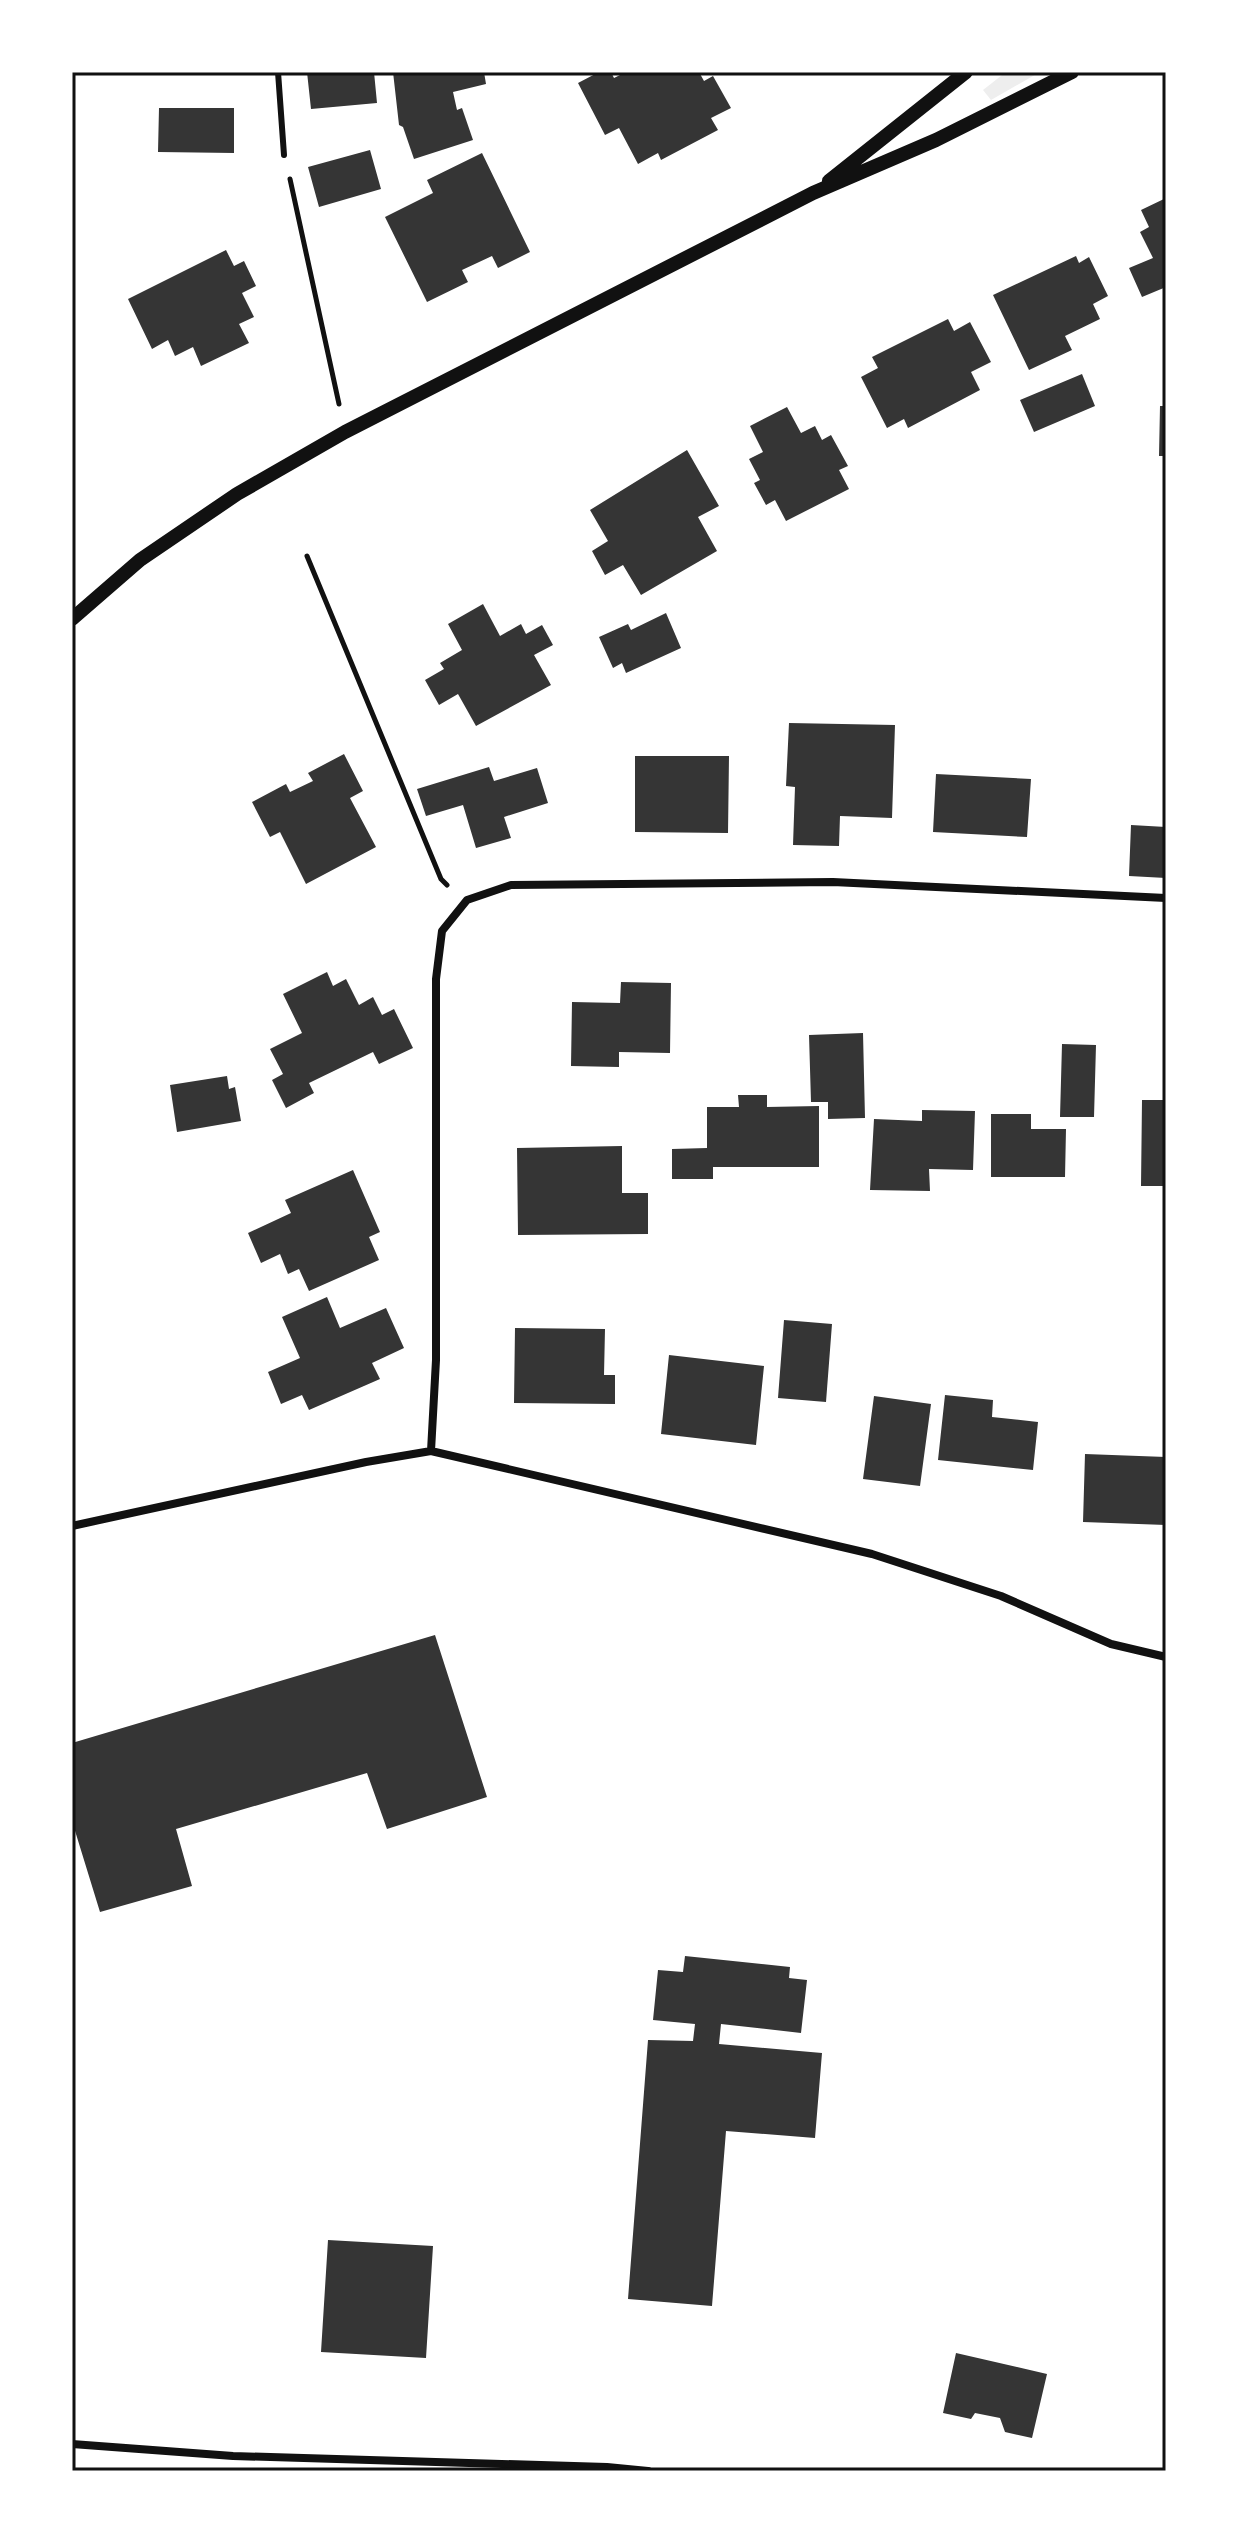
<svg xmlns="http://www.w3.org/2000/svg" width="1238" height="2543" viewBox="0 0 1238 2543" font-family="'Asap Condensed',sans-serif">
  <rect width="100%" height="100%" fill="#fff"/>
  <path fill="#eee" d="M 1006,72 L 1040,72 L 991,100 L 983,90 Z"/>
  <path fill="#353535" d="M 307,72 L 374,72 L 377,103 L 311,109 Z
    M 393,72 L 484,72 L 486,84 L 453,92 L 457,110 L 462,108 L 473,140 L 414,159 L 403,127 L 399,125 Z
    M 599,72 L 611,72 L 614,78 L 626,72 L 699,72 L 704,81 L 713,76 L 731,108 L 711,118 L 718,130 L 661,160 L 658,153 L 638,164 L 619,128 L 605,135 L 578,83 Z
    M 159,108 L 234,108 L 234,153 L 158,152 Z
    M 370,150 L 381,189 L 319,207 L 308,167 Z
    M 482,153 L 530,252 L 498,268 L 492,256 L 462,270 L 468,282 L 427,302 L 385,217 L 433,193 L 427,180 Z
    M 1166,198 L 1166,287 L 1142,297 L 1129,268 L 1153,258 L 1140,232 L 1149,227 L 1141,210 Z
    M 226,250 L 234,266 L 244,261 L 256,286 L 242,293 L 254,317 L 239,324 L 249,343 L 201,366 L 193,347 L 175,356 L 168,340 L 152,349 L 128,299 Z
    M 1076,256 L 1079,263 L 1089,257 L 1108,296 L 1093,304 L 1100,319 L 1065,336 L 1072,350 L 1029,370 L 993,295 Z
    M 948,319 L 954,331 L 970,322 L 991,362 L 971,372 L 980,390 L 908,428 L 904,419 L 887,428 L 861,377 L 878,368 L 872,357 Z
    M 1082,374 L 1095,406 L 1034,432 L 1020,400 Z
    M 1160,406 L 1166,406 L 1166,456 L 1159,456 Z
    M 787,407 L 801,433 L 815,426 L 822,440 L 831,435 L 848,466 L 839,470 L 849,489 L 786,521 L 775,500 L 766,505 L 754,483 L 760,480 L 749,459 L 763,452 L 750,426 Z
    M 687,450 L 719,506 L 698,517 L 717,551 L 641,595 L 623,565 L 605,575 L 592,551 L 608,541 L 590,510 Z
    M 483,604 L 500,636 L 521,624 L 526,634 L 542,625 L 553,645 L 534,655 L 551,685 L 476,726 L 458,694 L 439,705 L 425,680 L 444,669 L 440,663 L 462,650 L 448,624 Z
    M 666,613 L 681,648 L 626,673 L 622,663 L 613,668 L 599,637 L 628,624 L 631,630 Z
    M 789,723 L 895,725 L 892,818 L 840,816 L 839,846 L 793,845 L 795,787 L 786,786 Z
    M 344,754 L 363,791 L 350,798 L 376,847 L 306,884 L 280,832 L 270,837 L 252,802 L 286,784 L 290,792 L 313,781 L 308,773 Z
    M 635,756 L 729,756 L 728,833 L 635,832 Z
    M 489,767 L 494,781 L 537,768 L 548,803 L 504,817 L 511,838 L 476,848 L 463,805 L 426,816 L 417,789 Z
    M 936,774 L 1031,779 L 1027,837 L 933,832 Z
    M 1131,825 L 1166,827 L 1166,878 L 1129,876 Z
    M 327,972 L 333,986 L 346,979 L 359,1005 L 373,997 L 382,1015 L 394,1009 L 413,1048 L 379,1064 L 373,1052 L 309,1083 L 314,1093 L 286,1108 L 272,1080 L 283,1074 L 270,1049 L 302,1033 L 283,994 Z
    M 621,982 L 671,983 L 670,1053 L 619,1052 L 619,1067 L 571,1066 L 572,1002 L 620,1003 Z
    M 863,1033 L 865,1118 L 828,1119 L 828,1102 L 811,1102 L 809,1035 Z
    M 1062,1044 L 1096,1045 L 1094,1117 L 1060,1117 Z
    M 227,1076 L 229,1089 L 235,1087 L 241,1121 L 177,1132 L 170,1085 Z
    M 738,1095 L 767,1095 L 767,1107 L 819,1106 L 819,1167 L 713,1167 L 713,1179 L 672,1179 L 672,1149 L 707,1148 L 707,1107 L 739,1107 Z
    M 1142,1100 L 1166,1100 L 1166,1186 L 1141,1186 Z
    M 922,1110 L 975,1111 L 973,1170 L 929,1169 L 930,1191 L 870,1190 L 874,1119 L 922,1121 Z
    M 991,1114 L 1031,1114 L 1031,1129 L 1066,1129 L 1065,1177 L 991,1177 Z
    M 622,1146 L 622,1193 L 648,1193 L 648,1234 L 518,1235 L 517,1148 Z
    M 353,1170 L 380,1232 L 369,1237 L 379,1260 L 309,1291 L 299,1269 L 288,1274 L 280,1254 L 261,1263 L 248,1233 L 291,1213 L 285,1200 Z
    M 327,1297 L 340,1328 L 386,1308 L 404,1348 L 372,1363 L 380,1379 L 309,1410 L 302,1395 L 281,1404 L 268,1372 L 300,1358 L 282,1317 Z
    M 784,1320 L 832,1324 L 826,1402 L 778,1398 Z
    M 515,1328 L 605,1329 L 604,1375 L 615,1375 L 615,1404 L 514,1403 Z
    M 669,1355 L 764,1366 L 756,1445 L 661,1434 Z
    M 945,1395 L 993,1400 L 992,1417 L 1038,1422 L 1033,1470 L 938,1460 Z
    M 874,1396 L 931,1404 L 920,1486 L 863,1479 Z
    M 1085,1454 L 1166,1457 L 1166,1525 L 1083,1522 Z
    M 435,1635 L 487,1797 L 387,1829 L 367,1773 L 176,1829 L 192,1886 L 100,1912 L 72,1821 L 72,1743 Z
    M 685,1956 L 790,1967 L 789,1978 L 807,1980 L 801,2033 L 721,2024 L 719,2044 L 822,2053 L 815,2138 L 726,2131 L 712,2306 L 628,2299 L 648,2040 L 693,2041 L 695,2024 L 653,2020 L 658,1970 L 683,1972 Z
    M 328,2240 L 433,2246 L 426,2358 L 321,2352 Z
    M 956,2353 L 1047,2374 L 1032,2438 L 1005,2432 L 1000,2418 L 975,2413 L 971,2419 L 943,2413 Z"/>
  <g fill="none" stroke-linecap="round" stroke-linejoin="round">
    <path stroke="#111" stroke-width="5" d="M 290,179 L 339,404
      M 307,556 L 441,879 L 447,885"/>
    <path stroke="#111" stroke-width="6" d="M 278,72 L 284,155"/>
    <path stroke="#111" stroke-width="8" d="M 431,1451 L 436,1360 L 436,979 L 442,931 L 467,900 L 511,885 L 833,882 L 1166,898
      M 72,1526 L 366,1462 L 431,1451 L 872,1554 L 1001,1596 L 1111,1644 L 1166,1657
      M 72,2444 L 233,2456 L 607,2467 L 648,2471"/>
    <path stroke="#111" stroke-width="14" d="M 829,181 L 966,72
      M 72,619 L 140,560 L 237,494 L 345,432 L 813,193 L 936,140 L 1072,72"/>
  </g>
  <rect width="1238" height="2543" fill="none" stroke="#ffffff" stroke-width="148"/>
  <rect x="74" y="74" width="1090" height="2395" fill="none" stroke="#111" stroke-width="3"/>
</svg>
